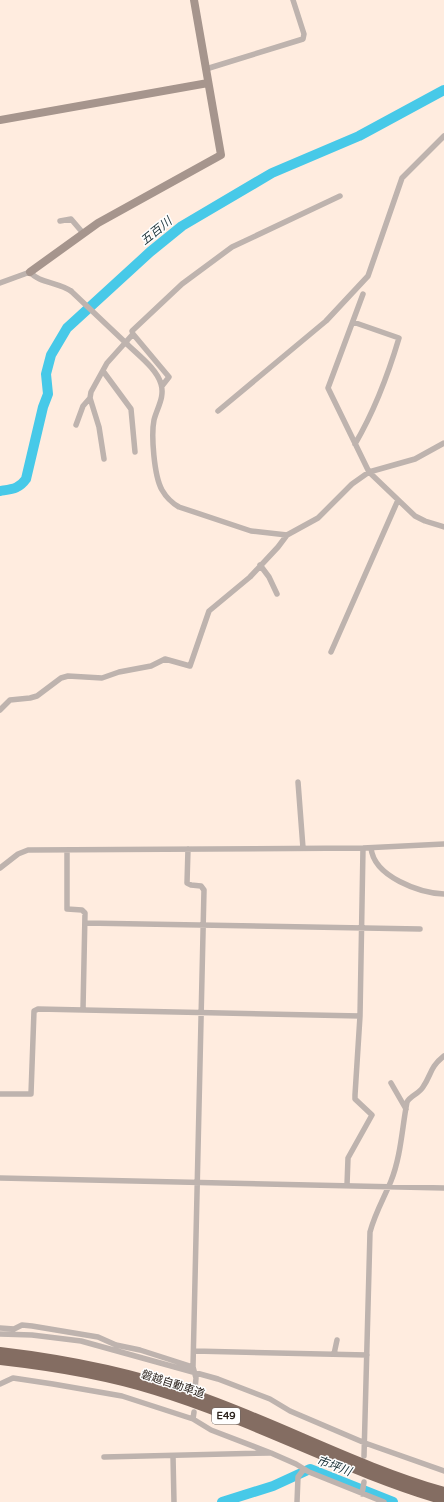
<svg xmlns="http://www.w3.org/2000/svg" width="444" height="1502" viewBox="0 0 444 1502" font-family="'Varela Round','Noto Sans JP',sans-serif">
  <rect width="100%" height="100%" fill="#ffecdf"/>
  <g fill="none" stroke-linecap="round" stroke-linejoin="round">
    <path stroke="#47c9e8" stroke-width="10" d="M 0,491 C 12,489 19,489 26,479 L 43,407 L 48,394 L 46,374 L 51,355 L 67,328 L 150,252 L 182,226 L 272,173 L 359,136 L 444,90
      M 222,1502 L 273,1486 L 310,1469 L 393,1502"/>
    <path stroke="#beb3ae" stroke-width="5.5" d="M 206,69 L 303,39 L 304,34 L 293,0
      M 60,221 L 71,219 L 83,233
      M 0,283 L 30,272 C 39,283 58,282 71,291
      M 363,294 L 328,388 L 369,472 L 415,516 L 425,521 L 444,527
      M 353,322 L 399,338 C 388,375 375,410 355,444
      M 127,344 C 138,355 157,369 161,384 C 165,397 157,408 154,420 C 151,435 154,476 162,490 C 166,497 172,503 179,507 L 251,531 L 287,535 L 318,518 L 352,484 L 369,472 L 415,459 L 444,443
      M 103,371 L 131,409 L 135,452
      M 162,386 L 169,377 L 133,334 L 132,331 L 182,284 L 232,247 L 340,196
      M 218,411 L 326,321 L 368,276 L 402,178 L 444,136
      M 76,425 L 83,406 L 90,398
      M 104,459 L 99,427 L 90,398 L 91,392 L 107,363 L 133,334
      M 260,565 L 269,577 L 277,594
      M 331,652 L 398,500
      M 0,710 L 10,700 L 30,698 L 37,696 L 61,678 L 68,676 L 102,678 L 119,672 L 151,666 L 165,659 L 190,666 L 209,611 L 250,577 L 278,547 L 287,535
      M 298,782 L 303,848
      M 371,848 C 374,877 420,893 444,894
      M 188,849 L 187,883 L 191,885 L 201,886 L 204,890 L 193,1367 L 196,1378 L 195,1389
      M 67,850 L 67,909 L 82,910 L 85,913 L 83,1009
      M 0,868 L 18,854 L 28,850 L 363,848 L 444,844
      M 85,923 L 420,929
      M 391,1083 L 406,1109
      M 0,1094 L 31,1094 L 34,1011 L 38,1009 L 360,1016
      M 0,1178 L 444,1188
      M 347,1185 L 348,1158 L 372,1115 L 355,1099 L 355,1095 L 360,1016 L 363,848
      M 0,1328 L 14,1329 L 22,1325 L 32,1326 L 98,1337 L 116,1345 L 140,1350 L 193,1367
      M 0,1334 L 32,1335 L 81,1341 L 218,1379 L 270,1399 L 290,1411 L 365,1443 L 444,1471
      M 194,1351 L 367,1355
      M 334,1354 L 337,1340
      M 0,1384 L 13,1378 L 53,1384 L 122,1396 L 193,1419 L 211,1430 L 271,1453 L 296,1464 L 309,1472 L 384,1502
      M 193,1419 L 194,1412
      M 173,1456 L 174,1502
      M 364,1456 L 370,1232 C 375,1213 384,1198 391,1181 C 401,1156 402,1128 407,1102 C 411,1095 419,1094 423,1087 C 432,1074 429,1068 444,1056
      M 104,1457 L 269,1453
      M 362,1494 L 364,1482
      M 297,1502 L 298,1477 L 304,1469"/>
    <path stroke="#a6958d" stroke-width="8" d="M 0,120 L 208,83
      M 30,272 L 98,223 L 221,155 L 194,0"/>
    <path stroke="#846d62" stroke-width="10" d="M 0,1352 C 68,1360 133,1373 198,1396 C 281,1425 359,1468 444,1492
      M 0,1360 C 53,1366 104,1374 155,1390 C 254,1420 345,1471 444,1500"/>
    <path stroke="#beb3ae" stroke-width="5.5" d="M 71,291 L 127,344"/>
  </g>
  <g text-anchor="middle" dominant-baseline="central" stroke-width="3" stroke-linejoin="round" paint-order="stroke">
    <rect fill="#fff" stroke="#6b6561" stroke-width="1" x="212" y="1408" width="28" height="16" rx="3"/>
    <g font-size="10" font-weight="bold" fill="#2c231d">
      <text x="226" y="1416">E49</text>
    </g>
    <g font-size="11" fill="#2c231d" stroke="#fff">
      <text transform="translate(173 1384) rotate(18)">磐越自動車道</text>
    </g>
    <g font-size="12" font-style="italic" fill="#21373d" stroke="#fff">
      <text transform="translate(156 231) rotate(-39)">五百川</text>
      <text transform="translate(334 1466) rotate(20)">市坪川</text>
    </g>
  </g>
</svg>
